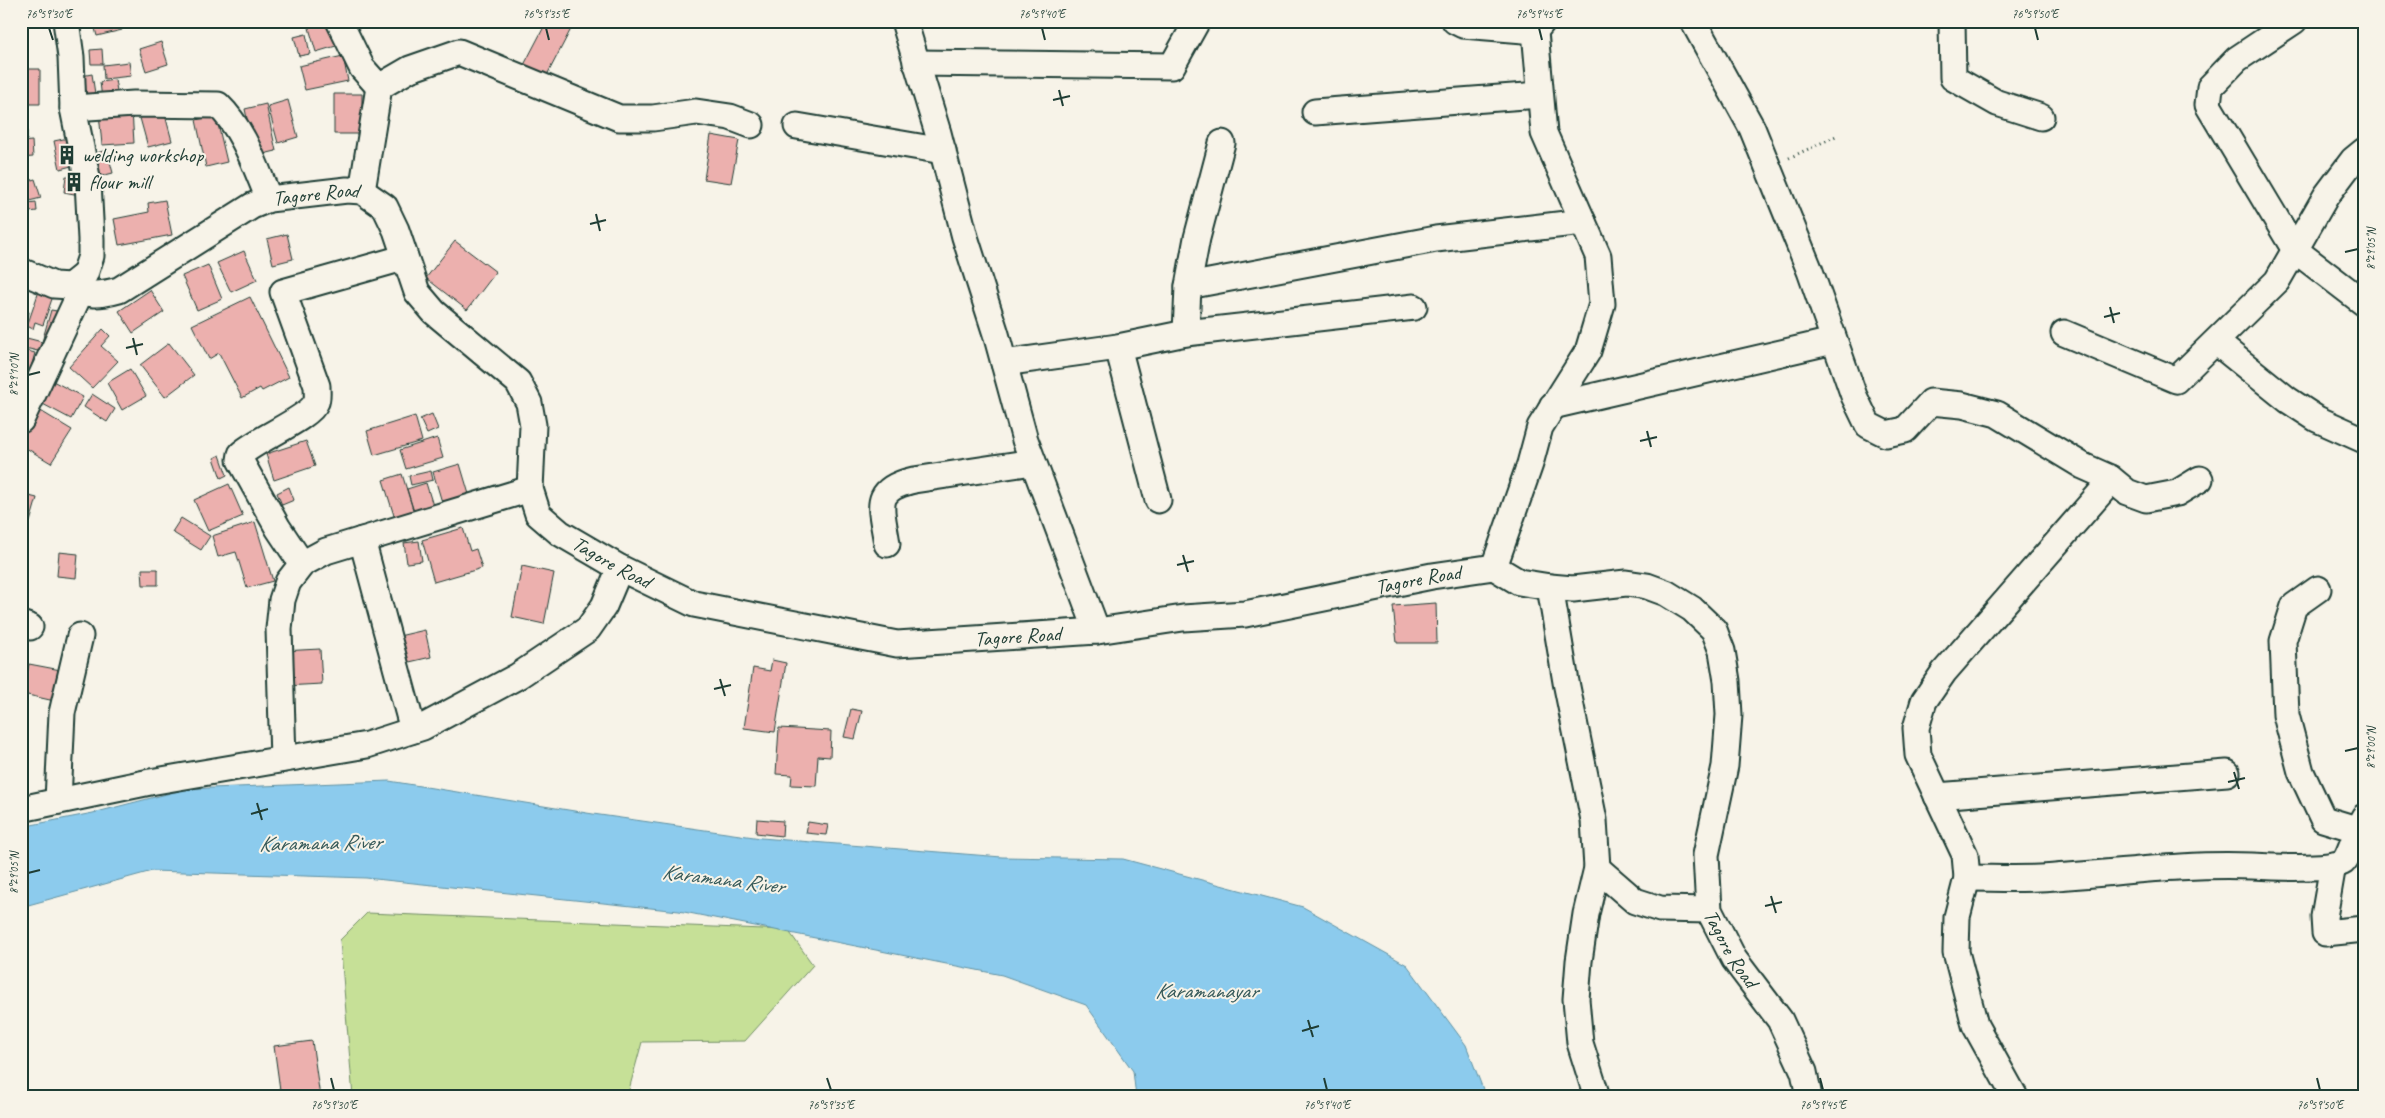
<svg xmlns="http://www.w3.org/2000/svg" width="2385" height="1118" viewBox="0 0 2385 1118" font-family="Caveat,sans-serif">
  <rect width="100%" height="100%" fill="#f7f3e8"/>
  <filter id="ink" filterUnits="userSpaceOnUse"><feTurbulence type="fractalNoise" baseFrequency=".02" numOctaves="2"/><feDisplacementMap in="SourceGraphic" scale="10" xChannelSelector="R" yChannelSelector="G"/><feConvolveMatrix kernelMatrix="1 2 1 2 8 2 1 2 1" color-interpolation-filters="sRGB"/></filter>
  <g filter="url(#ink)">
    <path fill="#c6e097" stroke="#728e66" d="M 367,913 L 788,930 L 813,965 L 745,1041 L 642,1042 L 627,1097 L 353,1097 L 340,940 Z"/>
    <path fill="#8ccbed" stroke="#6092a3" d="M 389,781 L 593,814 L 761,838 L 1002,857 L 1123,859 L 1303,907 L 1407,965 L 1466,1045 L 1486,1097 L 1136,1097 L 1133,1071 L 1086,1005 L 1002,975 L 679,911 L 366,878 L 152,871 L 21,907 L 21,827 L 93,813 L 186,789 Z"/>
    <path fill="#ecb0ae" stroke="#1f3d34" d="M 93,21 L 120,21 L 122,30 L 97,36 Z
      M 307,21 L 328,21 L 336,46 L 316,52 Z
      M 547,21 L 561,21 L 572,27 L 546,77 L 524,65 Z
      M 306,34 L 310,54 L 299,56 L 294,37 Z
      M 21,41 L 26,42 L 25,62 L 21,61 Z
      M 161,42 L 168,64 L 146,71 L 139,49 Z
      M 102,49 L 103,64 L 91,64 L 90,50 Z
      M 343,56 L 348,81 L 305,90 L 299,66 Z
      M 129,62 L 131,76 L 104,79 L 103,65 Z
      M 21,69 L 40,69 L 40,104 L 21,104 Z
      M 92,74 L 96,100 L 80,102 L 76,77 Z
      M 115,80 L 118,96 L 102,99 L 100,82 Z
      M 334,94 L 362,94 L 362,134 L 334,134 Z
      M 288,100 L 298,137 L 278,143 L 268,106 Z
      M 266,104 L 276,151 L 255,156 L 245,109 Z
      M 132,110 L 134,143 L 102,145 L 99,113 Z
      M 164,111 L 172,141 L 148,147 L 140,118 Z
      M 216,116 L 227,162 L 206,167 L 196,120 Z
      M 21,119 L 27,119 L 27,140 L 21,140 Z
      M 711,135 L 739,140 L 731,183 L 704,179 Z
      M 73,137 L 79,164 L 60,169 L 54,141 Z
      M 32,141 L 33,157 L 21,158 L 21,142 Z
      M 107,150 L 113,173 L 97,177 L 90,155 Z
      M 66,176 L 82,178 L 79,195 L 64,192 Z
      M 35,179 L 41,198 L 21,203 L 21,183 Z
      M 165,200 L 172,235 L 119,245 L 114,219 L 149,212 L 148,203 Z
      M 36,202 L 37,211 L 21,213 L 21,204 Z
      M 287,234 L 293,259 L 273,264 L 267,239 Z
      M 455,241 L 496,272 L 467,310 L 426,278 Z
      M 244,251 L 257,280 L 231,292 L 217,263 Z
      M 208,265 L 222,299 L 197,310 L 182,276 Z
      M 150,290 L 164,312 L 133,333 L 119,311 Z
      M 39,291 L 53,296 L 43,325 L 35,322 L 33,329 L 27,326 Z
      M 250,297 L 289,377 L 262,391 L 260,388 L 242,398 L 219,353 L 209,359 L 192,325 Z
      M 21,310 L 29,312 L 23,337 L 42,342 L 51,310 L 57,311 L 46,353 L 21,347 Z
      M 103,329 L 110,336 L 101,346 L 118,361 L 92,388 L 69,367 Z
      M 169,343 L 194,375 L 165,397 L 140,365 Z
      M 21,349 L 35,353 L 30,371 L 21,368 Z
      M 130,369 L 146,396 L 122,410 L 107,383 Z
      M 21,372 L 35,377 L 21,395 Z
      M 51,380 L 83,397 L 71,419 L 39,402 Z
      M 92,394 L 115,409 L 107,422 L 84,407 Z
      M 39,410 L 72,430 L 51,463 L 21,445 L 21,438 Z
      M 432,414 L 438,429 L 427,434 L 420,419 Z
      M 415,416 L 422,441 L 374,455 L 367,431 Z
      M 437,438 L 443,458 L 406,469 L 400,450 Z
      M 306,441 L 315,466 L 274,480 L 266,454 Z
      M 220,455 L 227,475 L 221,478 L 214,458 Z
      M 460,464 L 471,501 L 444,509 L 433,472 Z
      M 431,471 L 433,480 L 411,485 L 409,476 Z
      M 402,474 L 415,516 L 396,522 L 383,480 Z
      M 426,483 L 434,509 L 415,515 L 407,489 Z
      M 229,484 L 243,516 L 208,531 L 194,500 Z
      M 289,487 L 294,500 L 282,505 L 277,493 Z
      M 21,494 L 37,498 L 30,522 L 21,520 Z
      M 181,518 L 210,536 L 201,550 L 172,532 Z
      M 255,522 L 273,581 L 247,588 L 236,552 L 218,557 L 212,536 Z
      M 463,528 L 470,551 L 476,549 L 482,568 L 434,582 L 422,540 Z
      M 419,541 L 422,561 L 407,563 L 404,543 Z
      M 59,552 L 78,554 L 76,578 L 57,576 Z
      M 522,566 L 554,573 L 544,624 L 512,617 Z
      M 142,569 L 158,569 L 158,585 L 143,585 Z
      M 1436,603 L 1437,643 L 1397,643 L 1393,606 Z
      M 425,630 L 431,657 L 405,663 L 399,636 Z
      M 320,649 L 322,684 L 284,686 L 282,651 Z
      M 772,660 L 786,663 L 775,732 L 744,728 L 753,668 L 770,671 Z
      M 29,664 L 66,671 L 59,702 L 23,694 Z
      M 851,709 L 862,711 L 855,739 L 844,737 Z
      M 779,728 L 831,731 L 830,757 L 818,756 L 816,786 L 791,785 L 792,775 L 776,774 Z
      M 757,819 L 783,821 L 782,836 L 756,833 Z
      M 808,822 L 828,825 L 826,835 L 806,833 Z
      M 312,1041 L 320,1097 L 281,1097 L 274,1046 Z"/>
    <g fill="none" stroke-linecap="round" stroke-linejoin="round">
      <defs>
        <g id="minor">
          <path d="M 339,21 L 362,68 L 379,87"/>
          <path d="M 904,21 L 938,133 L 965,237 L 996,334 L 1025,440 L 1097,631"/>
          <path d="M 1455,21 L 1463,25 L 1535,31"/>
          <path d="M 1693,21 L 1752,128 L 1810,271 L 1854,396 L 1868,425 L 1886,434 L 1905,430 L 1931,402 L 1962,405 L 1997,414 L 2083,466 L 2110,478 L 2127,492 L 2146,499 L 2177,493 L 2200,479"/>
          <path d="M 1952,21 L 1953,78 L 1997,103 L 2041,117"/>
          <path d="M 2294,21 L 2237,59 L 2210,87 L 2208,105 L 2295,250 L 2364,303"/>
          <path d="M 916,63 L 1172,66 L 1196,23"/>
          <path d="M 73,108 L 134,104 L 218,105 C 244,130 255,166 269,199"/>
          <path d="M 1315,112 L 1539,95"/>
          <path d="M 797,126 L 943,151"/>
          <path d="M 362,191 L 379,87 L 410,69 L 459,52 L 619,118 L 653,118 L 696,112 L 730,117 L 751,125"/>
          <path d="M 21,271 L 54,285 L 70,286 L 85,274 L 91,256 L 91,239 L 88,182 L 73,108 L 71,57 L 66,21"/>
          <path id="s1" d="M 70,286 C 86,297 101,295 119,290 L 252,206 L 269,199 L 347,190 L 362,191 L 385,207 L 396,230 L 417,292 L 434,312 L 518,382 L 529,403 L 533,425 L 530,489 L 538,514 L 560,533 L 620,568 L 694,604 L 897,644 L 1097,631 L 1183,618 L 1245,614 L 1432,576 L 1494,567 L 1519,582 L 1550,587 L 1573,589 L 1626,583 L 1647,586 L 1666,593 L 1692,609 L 1714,630 L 1722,651 L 1727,681 L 1729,715 L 1725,766 L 1706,855 L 1709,910 L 1734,959 L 1780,1020 L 1804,1072 L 1809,1097"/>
          <path d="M 1188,286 L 1436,239 L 1583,222"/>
          <path d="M 1186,333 L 1188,286 L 1197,238 L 1222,143"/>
          <path d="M 2064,333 L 2176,380 L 2277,281 L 2326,196 L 2353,160 L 2364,151"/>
          <path d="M 2216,342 L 2288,400 L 2317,419 L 2364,440"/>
          <path d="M 1118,347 L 1158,500"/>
          <path d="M 1004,363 L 1118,347 L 1186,333 L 1414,307"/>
          <path d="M 1552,406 L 1833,341"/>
          <path d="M 21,420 L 80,293"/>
          <path d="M 362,540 L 413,730"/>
          <path d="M 887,544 C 882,508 870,490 914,480 L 1033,462"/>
          <path d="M 302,564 L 278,528 L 240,460 L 241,454 C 257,439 310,418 316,402 C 318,398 317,391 317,386 L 283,292 L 403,258"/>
          <path d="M 1494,567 L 1530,464 L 1540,427 L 1588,351 L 1602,304 L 1598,256 L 1544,133 L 1535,31 L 1543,21"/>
          <path d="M 1550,587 L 1566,682 L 1594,820 L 1597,868 L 1586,914 L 1579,961 L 1576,999 L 1580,1043 L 1597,1097"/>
          <path d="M 2318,589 L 2294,606 L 2283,641 L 2286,715 L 2301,772 L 2323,819 L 2356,829"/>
          <path d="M 21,624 L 30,627"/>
          <path d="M 283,759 L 279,629 L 282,600 L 288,582 L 302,564 L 326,551 L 530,489"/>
          <path d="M 1937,796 L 2227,773"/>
          <path d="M 58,801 L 62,713 L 80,636"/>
          <path d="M 21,809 L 150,782 L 367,745 L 423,727 L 518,676 L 588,629 L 604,606 L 620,568"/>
          <path d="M 2333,865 L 2324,917 L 2325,933 L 2364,929"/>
          <path d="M 1597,868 L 1635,901 L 1660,909 L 1709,910"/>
          <path d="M 1967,878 C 1991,878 2015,879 2039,878 C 2110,874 2181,863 2252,866 C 2268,867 2332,870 2343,862 C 2350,856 2357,828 2364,817"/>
          <path d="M 2015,1097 L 1975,1025 L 1956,952 L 1957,917 L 1967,878 L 1965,855 L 1918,755 L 1916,728 L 1924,701 L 1944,672 L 2103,490 L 2110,478"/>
        </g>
      </defs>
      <use href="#minor" stroke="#1f3d34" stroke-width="29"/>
      <path stroke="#1f3d34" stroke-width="3" stroke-dasharray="1 4" stroke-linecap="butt" d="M 1905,21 L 1909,28
        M 1789,158 L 1836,136"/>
      <use href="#minor" stroke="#f7f3e8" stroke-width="25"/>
    </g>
  </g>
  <path fill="none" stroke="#1f3d34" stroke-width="2" d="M 49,28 L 53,40M 546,28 L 549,40M 1042,28 L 1045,40M 1539,28 L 1542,40M 2035,28 L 2038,40M 1059,90 L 1063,106M 1053,100 L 1070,96M 596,214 L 600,231M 590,224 L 606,220M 2345,252 L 2358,249M 2110,307 L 2114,323M 2104,317 L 2120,313M 133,338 L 137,355M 126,348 L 143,344M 28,375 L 40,372M 1647,431 L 1651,447M 1640,441 L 1657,437M 1183,555 L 1188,572M 1177,565 L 1194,561M 720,679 L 725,696M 714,689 L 731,685M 2345,751 L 2358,748M 2234,772 L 2239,789M 2228,782 L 2245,778M 257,803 L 262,820M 251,814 L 268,809M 28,873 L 40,870M 1771,896 L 1776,913M 1765,906 L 1782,902M 1308,1020 L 1313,1037M 1302,1031 L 1319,1026M 331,1078 L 334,1090M 827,1078 L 831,1090M 1324,1078 L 1327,1090M 1820,1078 L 1823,1090M 2317,1078 L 2320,1090"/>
  <defs>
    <symbol id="building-bare" viewBox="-9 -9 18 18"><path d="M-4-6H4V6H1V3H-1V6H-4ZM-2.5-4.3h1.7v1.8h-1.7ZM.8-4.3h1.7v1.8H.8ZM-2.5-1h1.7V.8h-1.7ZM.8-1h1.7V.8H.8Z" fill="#1f3d34" stroke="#f7f3e8" stroke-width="2.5" paint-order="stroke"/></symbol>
  </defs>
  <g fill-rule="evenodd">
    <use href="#building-bare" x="53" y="141" width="28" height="28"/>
    <use href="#building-bare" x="60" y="168" width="28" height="28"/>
  </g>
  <g text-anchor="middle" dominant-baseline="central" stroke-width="4" stroke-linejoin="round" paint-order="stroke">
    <g font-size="21" fill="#1f3d34" stroke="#f7f3e8" text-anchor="start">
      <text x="82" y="155">welding workshop</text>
      <text x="89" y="182">flour mill</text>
    </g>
    <g font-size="21" fill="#1f3d34" stroke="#f7f3e8">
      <text stroke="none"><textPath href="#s1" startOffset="274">Tagore Road</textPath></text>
      <text stroke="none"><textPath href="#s1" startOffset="800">Tagore Road</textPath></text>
      <text stroke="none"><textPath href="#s1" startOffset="1625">Tagore Road</textPath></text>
      <text stroke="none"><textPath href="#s1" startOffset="1220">Tagore Road</textPath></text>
      <text stroke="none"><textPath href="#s1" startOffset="2270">Tagore Road</textPath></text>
    </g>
    <g font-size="22" font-style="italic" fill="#355959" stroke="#f7f3e8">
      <text transform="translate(320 843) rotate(-1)">Karamana River</text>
      <text transform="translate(723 879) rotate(7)">Karamana River</text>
      <text x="1206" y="991">Karamanayar</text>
    </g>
  </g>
  <rect width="2385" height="1118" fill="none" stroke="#f7f3e8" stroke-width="55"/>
  <rect x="28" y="28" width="2330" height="1062" fill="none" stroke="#1f3d34" stroke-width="2"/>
  <g font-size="12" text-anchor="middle" fill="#1f3d34">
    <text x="49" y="18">76°59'30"E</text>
    <text x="546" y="18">76°59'35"E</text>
    <text x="1042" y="18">76°59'40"E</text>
    <text x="1539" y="18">76°59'45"E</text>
    <text x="2035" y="18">76°59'50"E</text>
    <text transform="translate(2371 249) rotate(-90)" y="4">8°29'05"N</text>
    <text transform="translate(14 375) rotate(-90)" y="4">8°29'10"N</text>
    <text transform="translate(2371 748) rotate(-90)" y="4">8°29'00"N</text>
    <text transform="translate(14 873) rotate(-90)" y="4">8°29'05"N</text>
    <text x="334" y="1109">76°59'30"E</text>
    <text x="831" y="1109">76°59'35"E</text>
    <text x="1327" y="1109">76°59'40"E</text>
    <text x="1823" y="1109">76°59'45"E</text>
    <text x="2320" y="1109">76°59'50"E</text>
  </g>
</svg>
